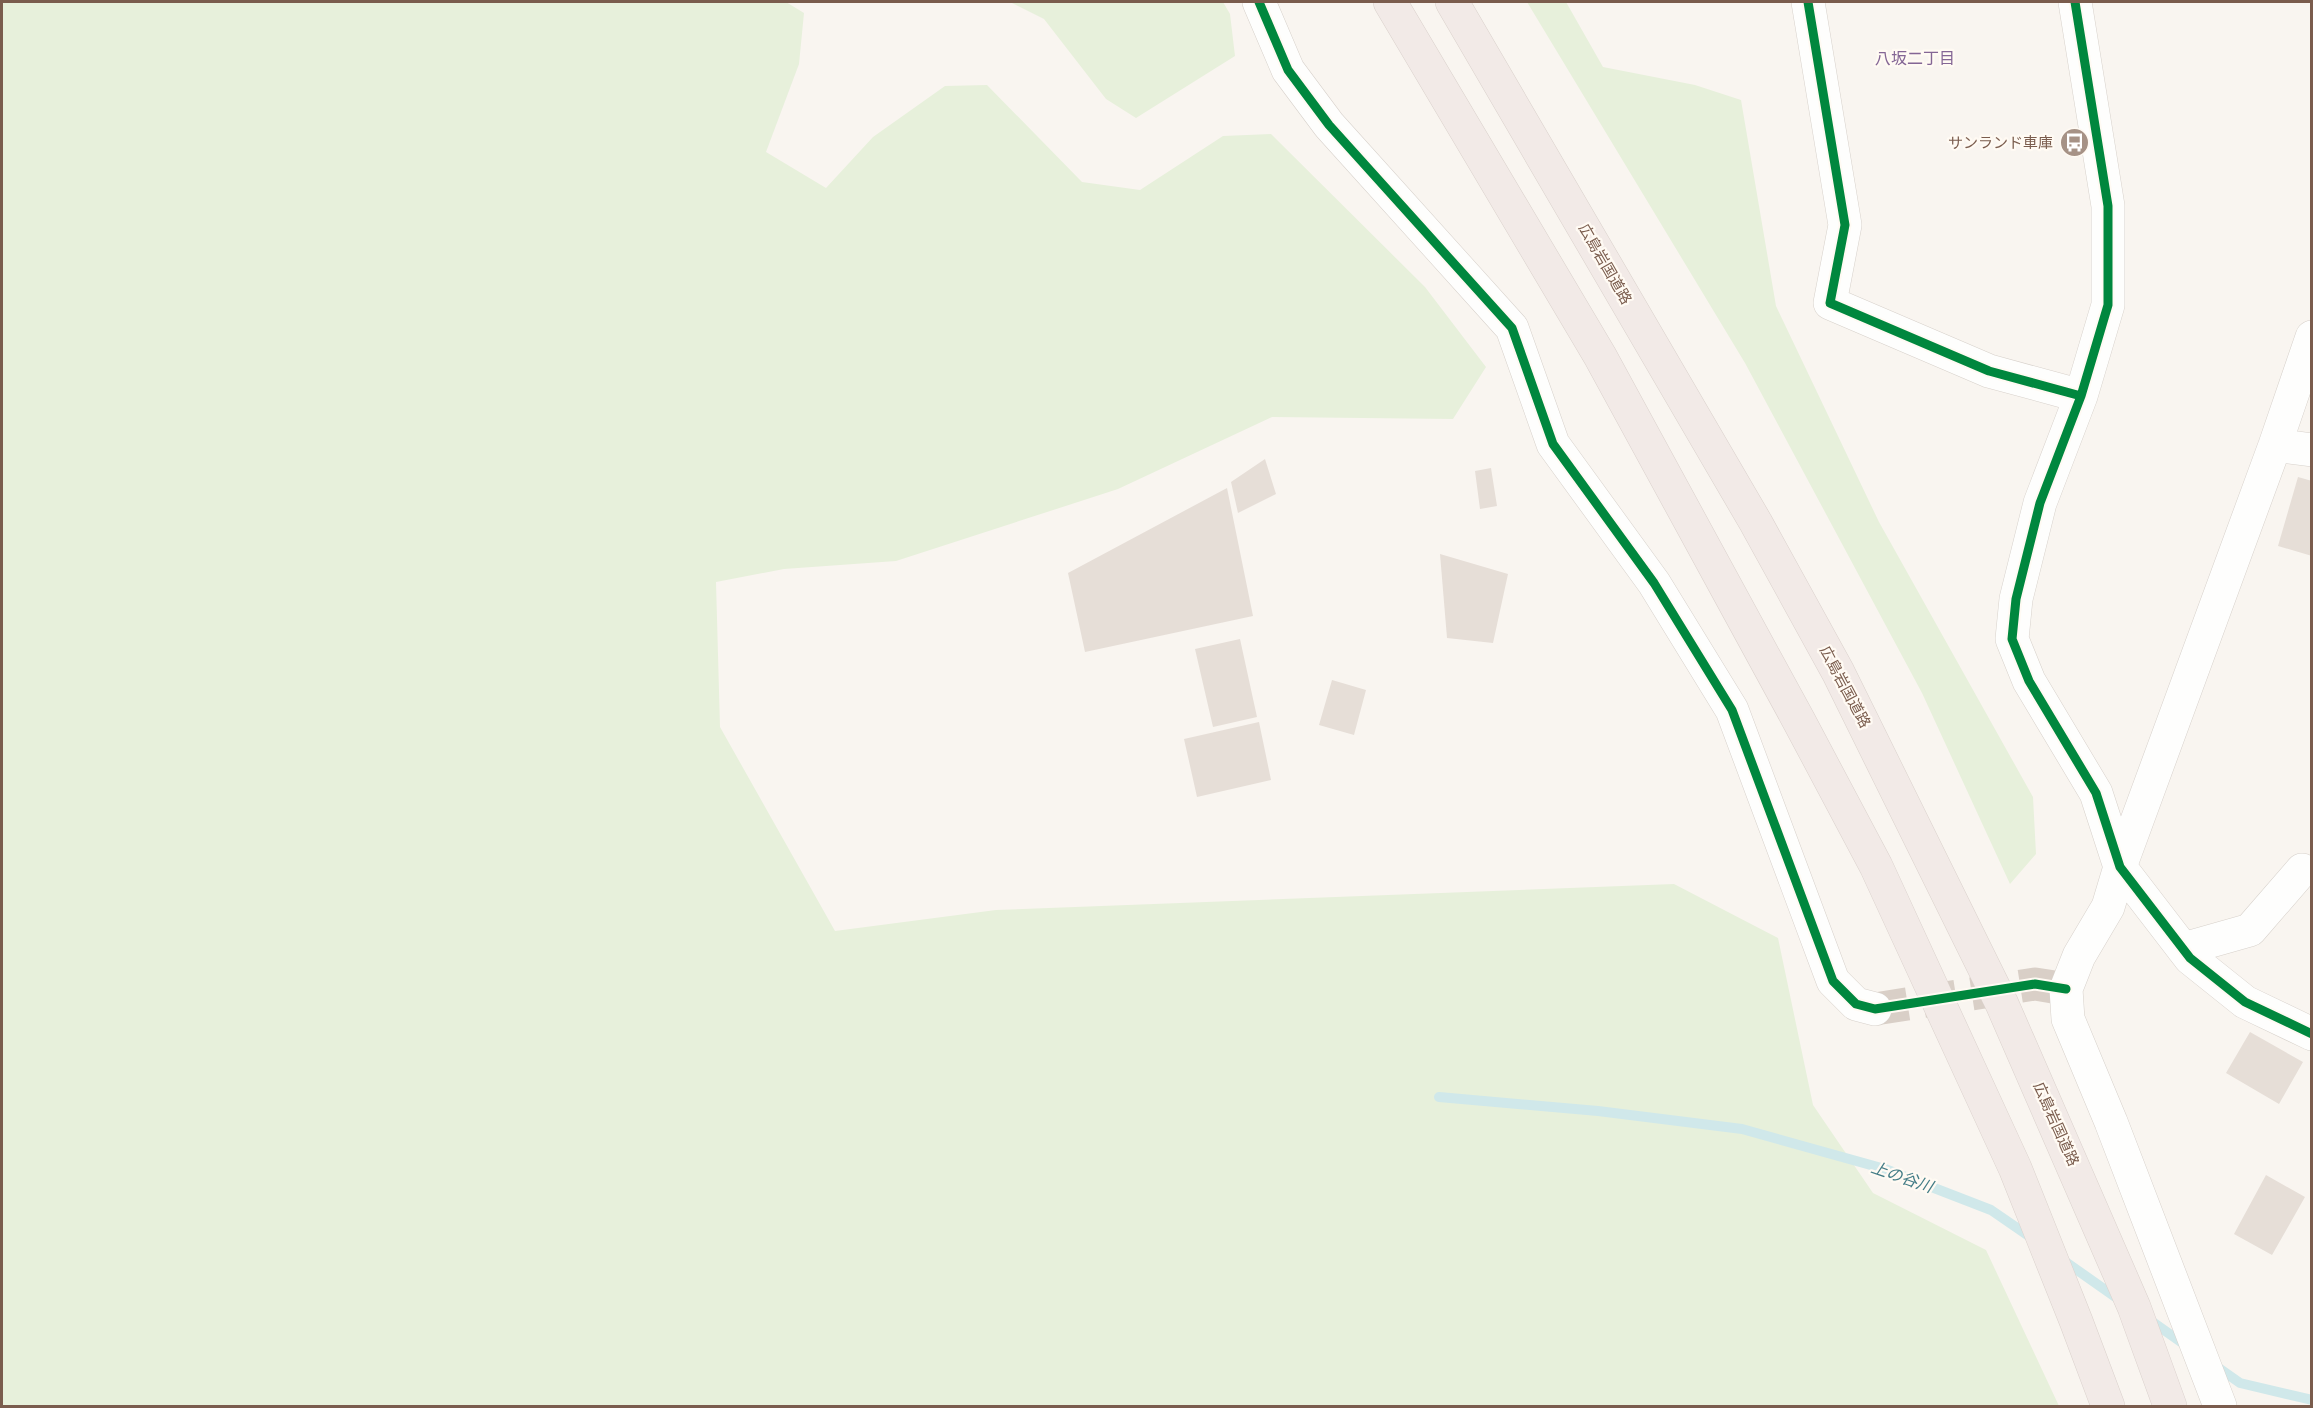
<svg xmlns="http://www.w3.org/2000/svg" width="2313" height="1408" viewBox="0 0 2313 1408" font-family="'Roboto Condensed','Noto Sans JP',sans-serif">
  <rect width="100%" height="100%" fill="#f9f5f0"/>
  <path fill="#e7f0db" d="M 2,2 L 786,2 L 804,13 L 799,64 L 766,152 L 826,188 L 873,137 L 945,86 L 987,85 L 1082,182 L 1140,190 L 1223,136 L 1271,134 L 1425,287 L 1486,367 L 1453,419 L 1272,417 L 1118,489 L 896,561 L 784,569 L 716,582 L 720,727 L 835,931 L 996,910 L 1674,884 L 1778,938 L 1813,1105 L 1873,1193 L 1986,1250 L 2059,1406 L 2,1406 Z
    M 1010,2 L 1223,2 L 1230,14 L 1235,56 L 1136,118 L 1106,99 L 1044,19 Z
    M 1527,2 L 1566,2 L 1603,67 L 1695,85 L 1741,100 L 1776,306 L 1879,522 L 2033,797 L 2036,854 L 2010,884 L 1922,693 L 1745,363 Z"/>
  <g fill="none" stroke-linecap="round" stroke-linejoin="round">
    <path stroke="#d0e8ea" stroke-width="10" d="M 1439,1097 L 1598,1111 L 1742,1129 L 1885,1169 L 1991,1210 L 2033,1239
      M 2060,1258 L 2121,1301
      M 2147,1318 L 2188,1347
      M 2213,1364 L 2240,1383 L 2312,1400"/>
  </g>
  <path fill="#e6ded7" d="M 1265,459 L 1276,494 L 1238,513 L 1231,482 Z
    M 1491,468 L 1497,506 L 1480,509 L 1475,471 Z
    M 2298,477 L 2312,481 L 2312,556 L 2278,546 Z
    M 1227,488 L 1253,616 L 1085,652 L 1068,573 Z
    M 1440,554 L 1508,574 L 1493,643 L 1447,638 Z
    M 1240,639 L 1257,717 L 1213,727 L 1195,649 Z
    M 1332,680 L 1366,690 L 1354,735 L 1319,725 Z
    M 1259,722 L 1271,780 L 1197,797 L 1184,739 Z
    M 2250,1032 L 2303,1062 L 2279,1104 L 2226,1073 Z
    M 2266,1175 L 2305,1197 L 2272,1255 L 2234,1234 Z"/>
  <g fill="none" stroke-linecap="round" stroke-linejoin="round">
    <path stroke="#d9cfc7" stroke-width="33" stroke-dasharray="33 16" stroke-linecap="butt" d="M 1875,1009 L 2035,984 L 2066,989"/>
    <defs>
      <path id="minor" d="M 1259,2 L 1288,70 L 1329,125 L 1512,328 L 1553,444 L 1654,583 L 1732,710 L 1833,981 L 1856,1004 L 1875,1009
        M 1808,2 L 1845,225 L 1830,303 L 1989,371 L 2081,396
        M 2075,2 L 2108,206 L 2108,305 L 2081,396 L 2040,503 L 2016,599 L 2012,639 L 2029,681 L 2096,793 L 2120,867 L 2190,958 L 2245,1002 L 2312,1034
        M 2275,445 L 2312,450
        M 2183,949 L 2250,930 L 2302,870
        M 2220,1406 L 2111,1122 L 2068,1019 L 2066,989 L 2079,956 L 2108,907 L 2120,867 L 2275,445 L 2312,337"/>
      <path id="highway" d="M 1390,2 L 1600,356 L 1799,721 L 1876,866 L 2015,1168 L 2076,1321 L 2108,1406
        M 1452,2 L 1756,523 L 1838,672 L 2002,1004 L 2134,1307 L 2170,1406"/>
    </defs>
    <use href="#minor" stroke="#d7d1cb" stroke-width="34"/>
    <use href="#highway" stroke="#dad1cc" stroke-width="34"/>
    <use href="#minor" stroke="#fefefd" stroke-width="33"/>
    <use href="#highway" stroke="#f2eae7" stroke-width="33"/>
    <defs>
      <path id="cycleway" d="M 1259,2 L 1288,70 L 1329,125 L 1512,328 L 1553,444 L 1654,583 L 1732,710 L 1833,981 L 1856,1004 L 1875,1009 L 2035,984 L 2066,989
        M 1808,2 L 1845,225 L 1830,303 L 1989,371 L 2081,396
        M 2075,2 L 2108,206 L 2108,305 L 2081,396 L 2040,503 L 2016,599 L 2012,639 L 2029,681 L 2096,793 L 2120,867 L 2190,958 L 2245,1002 L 2312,1034"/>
    </defs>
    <use href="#cycleway" stroke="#fffaf3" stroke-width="13"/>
    <use href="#cycleway" stroke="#00873e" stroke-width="9"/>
  </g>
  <defs>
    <symbol id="bus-disc" viewBox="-11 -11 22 22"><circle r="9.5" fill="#a69286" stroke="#fffaf3"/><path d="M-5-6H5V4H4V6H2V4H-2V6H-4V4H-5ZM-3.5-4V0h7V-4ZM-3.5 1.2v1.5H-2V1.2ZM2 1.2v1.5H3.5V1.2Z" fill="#fff"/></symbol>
  </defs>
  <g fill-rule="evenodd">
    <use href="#bus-disc" x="2058" y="126" width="33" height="33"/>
  </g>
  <g text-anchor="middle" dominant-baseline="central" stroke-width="4.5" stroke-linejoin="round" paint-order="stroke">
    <g font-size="15" fill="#7a5c4d" stroke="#fffaf3" text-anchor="end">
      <text x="2053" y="143">サンランド車庫</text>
    </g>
    <g font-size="15" fill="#7a5c4d" stroke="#fffaf3">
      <text transform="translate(1605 264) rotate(60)">広島岩国道路</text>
      <text transform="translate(1845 687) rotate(62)">広島岩国道路</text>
      <text transform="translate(2056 1124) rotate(66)">広島岩国道路</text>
    </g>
    <g font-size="16" fill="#846695" stroke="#fffaf3">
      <text x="1915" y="58">八坂二丁目</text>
    </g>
    <g font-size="16" font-style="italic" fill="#437c86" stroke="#fffaf3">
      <text transform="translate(1902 1177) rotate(19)">上の谷川</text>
    </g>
  </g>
  <rect width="2313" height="1408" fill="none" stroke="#7a5c4d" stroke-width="6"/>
</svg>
